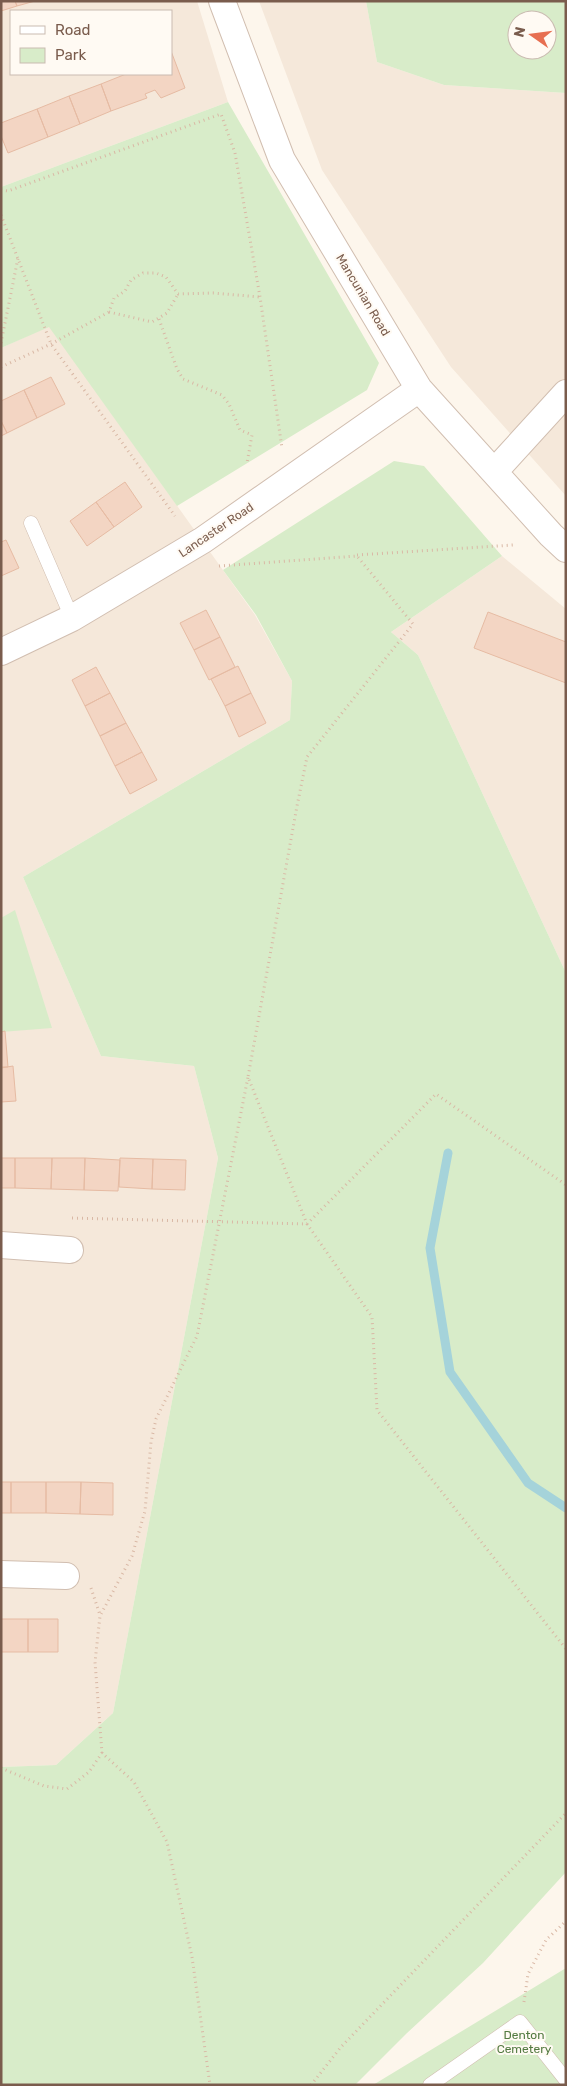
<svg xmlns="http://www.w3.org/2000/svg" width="567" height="2086" viewBox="0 0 567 2086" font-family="Rubik,sans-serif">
  <rect width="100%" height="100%" fill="#fdf6ec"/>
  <path fill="#f5e8da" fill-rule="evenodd" d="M 1,1 L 197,1 L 228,102 L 1,187 ZM 11,11 L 171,11 L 171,74 L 11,74 Z
    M 259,1 L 366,1 L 377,62 L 444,85 L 566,93 L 566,496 L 451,367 L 322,170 Z
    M 49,326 L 255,615 L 292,681 L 290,720 L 23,877 L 101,1056 L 194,1066 L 218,1158 L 113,1713 L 56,1765 L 1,1767 L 1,348 Z
    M 502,556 L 566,609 L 566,973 L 418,655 L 391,632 Z"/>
  <path fill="#d8ecc9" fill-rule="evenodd" d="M 366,1 L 566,1 L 566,93 L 444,85 L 377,62 ZM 517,20 L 547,20 L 547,50 L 517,50 Z
    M 228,102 L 379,363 L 367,390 L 177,506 L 49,327 L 1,348 L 1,187 Z
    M 394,461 L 424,466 L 502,556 L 391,632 L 418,655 L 566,973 L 566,1872 L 483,1963 L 407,2033 L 355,2085 L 1,2085 L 1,1767 L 56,1765 L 113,1713 L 218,1158 L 194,1066 L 101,1056 L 23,877 L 290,720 L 292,681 L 256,615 L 223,570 Z
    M 15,910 L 52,1028 L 1,1032 L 1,918 Z
    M 566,1968 L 566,2085 L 373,2085 Z"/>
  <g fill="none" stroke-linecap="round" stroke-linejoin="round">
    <path stroke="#a5d3da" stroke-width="9" d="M 448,1153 L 430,1248 L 450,1372 L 528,1483 L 566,1508"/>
  </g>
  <path fill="#f3d5c3" stroke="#e6bba3" d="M 1,1 L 15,1 L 17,6 L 1,11 Z
    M 15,1 L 35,1 L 17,6 Z
    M 171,51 L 185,88 L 161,98 L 155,90 L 145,94 L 147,98 L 111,111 L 101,84 L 126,74 L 171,74 Z
    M 101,84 L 111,111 L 80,124 L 69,96 Z
    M 69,96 L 80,124 L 48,137 L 37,109 Z
    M 37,109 L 48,137 L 8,153 L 1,136 L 1,123 Z
    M 51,377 L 65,404 L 37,418 L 24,390 Z
    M 24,390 L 37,418 L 7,433 L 1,421 L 1,401 Z
    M 1,421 L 7,433 L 1,436 Z
    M 125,482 L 142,507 L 114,527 L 96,502 Z
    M 96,502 L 114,527 L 87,546 L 70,521 Z
    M 6,540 L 19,568 L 1,576 L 1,542 Z
    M 206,610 L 220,637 L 194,650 L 180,623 Z
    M 488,612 L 566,642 L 566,683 L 474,648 Z
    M 220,637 L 235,667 L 209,680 L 194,650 Z
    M 238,666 L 251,693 L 225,706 L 211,679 Z
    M 96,667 L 110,693 L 85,706 L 72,680 Z
    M 110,693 L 126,723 L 100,736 L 85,706 Z
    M 251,693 L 266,723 L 239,737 L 225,706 Z
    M 126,723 L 142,752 L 115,766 L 100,736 Z
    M 142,752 L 157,780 L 130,794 L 115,766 Z
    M 5,1031 L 8,1067 L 1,1067 L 1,1032 Z
    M 13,1066 L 16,1101 L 1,1102 L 1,1068 Z
    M 1,1158 L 15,1158 L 15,1188 L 1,1188 Z
    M 15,1158 L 52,1158 L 51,1189 L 15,1188 Z
    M 52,1158 L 85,1158 L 84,1190 L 51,1189 Z
    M 85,1158 L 120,1160 L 118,1191 L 84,1190 Z
    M 120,1158 L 153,1159 L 152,1189 L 119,1187 Z
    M 153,1159 L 186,1160 L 185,1190 L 152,1189 Z
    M 1,1482 L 11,1482 L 11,1513 L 1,1513 Z
    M 11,1482 L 46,1482 L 46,1513 L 11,1513 Z
    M 46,1482 L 81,1482 L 80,1514 L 46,1513 Z
    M 81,1482 L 113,1483 L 113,1515 L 80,1514 Z
    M 1,1619 L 28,1619 L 28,1652 L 1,1652 Z
    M 28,1619 L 58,1619 L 58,1652 L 28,1652 Z"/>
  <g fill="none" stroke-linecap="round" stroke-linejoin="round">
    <defs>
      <path id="lane" d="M 31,523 L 72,618
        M 430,2085 L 520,2022 L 566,2080"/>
      <path id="street" d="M 222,1 L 282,160 L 419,389 L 551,535 L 566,549
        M 494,472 L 566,393
        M 1,652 L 72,618 L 203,540 L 419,389
        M 1,1245 L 70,1250
        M 1,1574 L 66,1576"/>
    </defs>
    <use href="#lane" stroke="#d1beb0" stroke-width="15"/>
    <use href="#street" stroke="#d1beb0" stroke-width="28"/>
    <path stroke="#d9b8a5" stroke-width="3" stroke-dasharray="1 4" stroke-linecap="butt" d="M 1,190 L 8,191 L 221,114 L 235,153 L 260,297 L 282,448
      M 1,215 L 51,344 L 175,516
      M 109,312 L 152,322 L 167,313 L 178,294
      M 159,319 L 177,369 L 183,379 L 222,395 L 229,404 L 240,430 L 252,435 L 247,463
      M 1,343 L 18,258
      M 1,367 L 51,344 L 109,312 L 114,298 L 125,291 L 131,280 L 143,273 L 156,273 L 166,277 L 178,294 L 213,293 L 260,297
      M 357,555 L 513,545
      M 219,566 L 357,556 L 413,624 L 307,757 L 297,806 L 248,1077 L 307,1224 L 372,1317 L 377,1410 L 566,1649
      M 72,1218 L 307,1224 L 436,1094 L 566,1185
      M 91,1588 L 100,1615
      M 102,1753 L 95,1662 L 100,1616 L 132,1556 L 145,1511 L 151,1442 L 156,1419 L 197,1336 L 248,1077
      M 1,1768 L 44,1786 L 67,1789 L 89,1772 L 102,1753 L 134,1782 L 167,1842 L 192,1957 L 210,2085
      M 524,2002 L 528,1974 L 546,1940 L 566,1921
      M 311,2085 L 341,2047 L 566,1813"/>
    <use href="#lane" stroke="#fff" stroke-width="14"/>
    <use href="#street" stroke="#fff" stroke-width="26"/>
  </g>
  <g text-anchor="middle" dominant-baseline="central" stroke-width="4" stroke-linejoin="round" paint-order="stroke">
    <g font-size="12" fill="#7a5c4d" stroke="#fffaf3">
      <text transform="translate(363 295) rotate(59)">Mancunian Road</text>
      <text transform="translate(216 530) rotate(-34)">Lancaster Road</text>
    </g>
    <g font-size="12" fill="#537a41" stroke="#fffaf3">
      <text x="524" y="2035">Denton<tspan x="524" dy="14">Cemetery</tspan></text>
    </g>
  </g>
  <rect width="567" height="2086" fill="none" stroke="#7a5c4d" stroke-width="5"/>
  <rect x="10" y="10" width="162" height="65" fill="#fffaf3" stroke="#cabbb1"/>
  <rect x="20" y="26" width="25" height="8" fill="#ffffff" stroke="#cabbb1"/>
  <text x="55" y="35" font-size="15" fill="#7a5c4d">Road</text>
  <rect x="20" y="48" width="25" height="15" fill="#d8ecc9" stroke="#cabbb1"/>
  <text x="55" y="60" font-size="15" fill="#7a5c4d">Park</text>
  <g transform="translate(532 35) rotate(284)"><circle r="24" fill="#fffaf3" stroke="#cabbb1"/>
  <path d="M0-4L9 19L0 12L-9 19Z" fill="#e76f51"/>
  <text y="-8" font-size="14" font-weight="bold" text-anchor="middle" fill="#7a5c4d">N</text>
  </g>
</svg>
